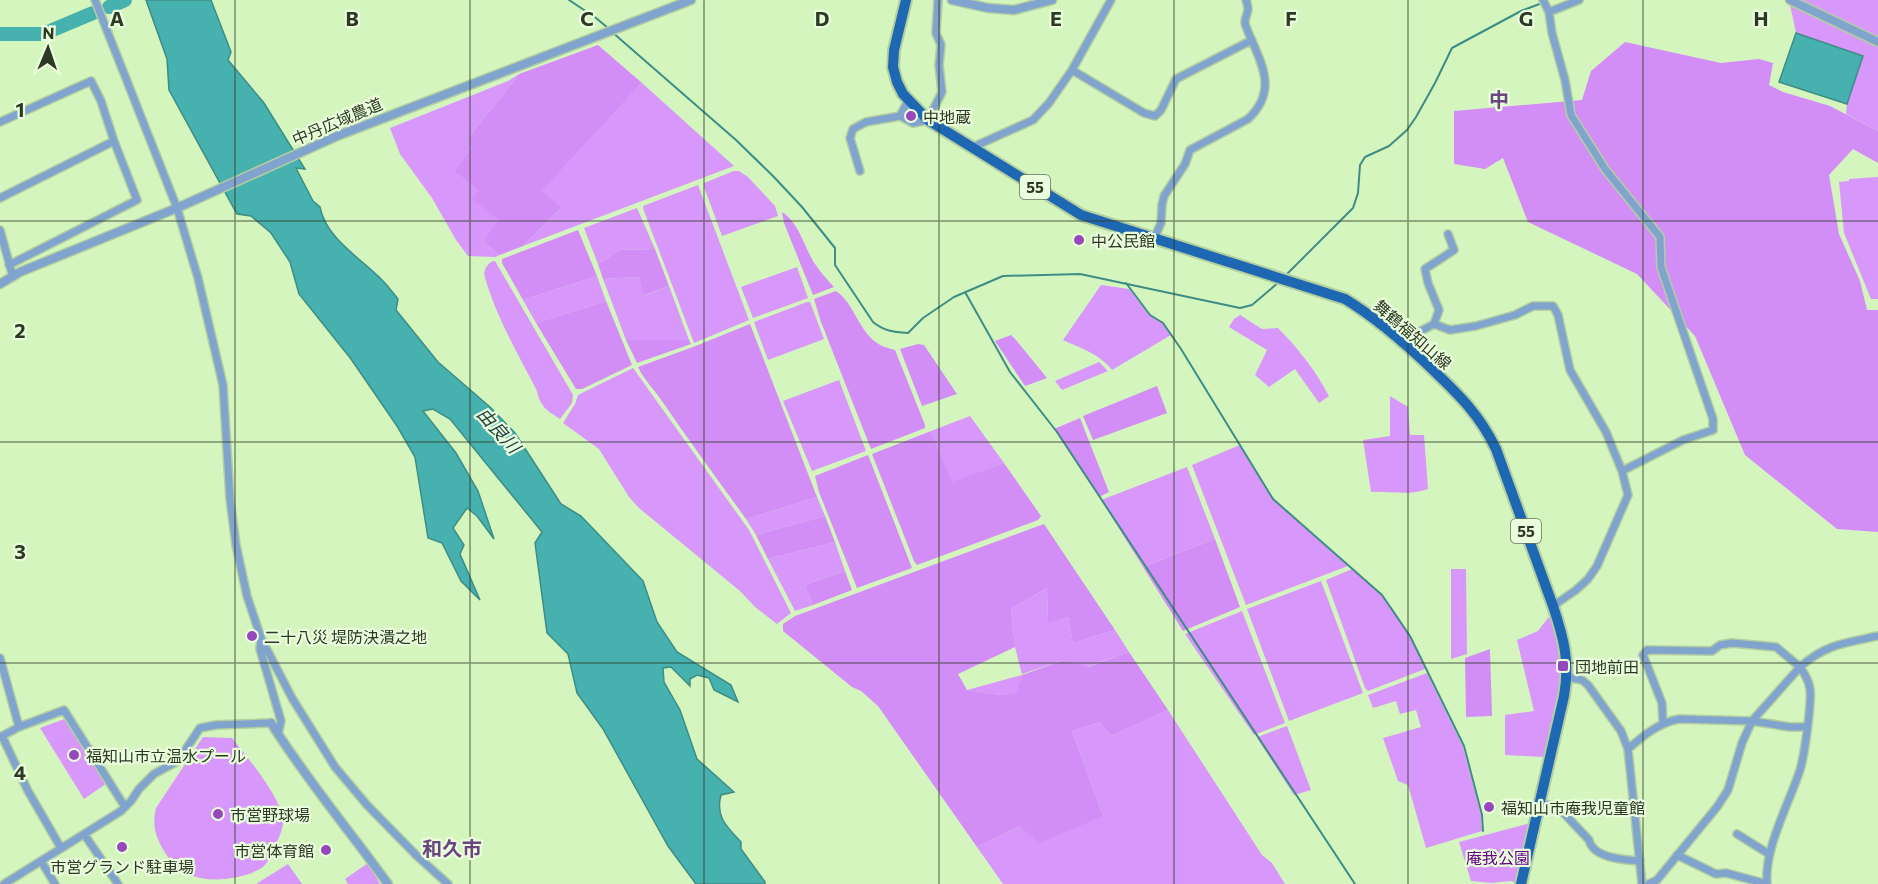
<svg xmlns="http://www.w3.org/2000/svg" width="1878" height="884" viewBox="0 0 1878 884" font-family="Commissioner,'Noto Sans JP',sans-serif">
  <rect width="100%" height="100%" fill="#d5f5bf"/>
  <path fill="#d897fb" d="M 1789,0 L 1878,0 L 1878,131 L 1846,114 L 1847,104 L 1863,56 L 1796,33 Z
    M 519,74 L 466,141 L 474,148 L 479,190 L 473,199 L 500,220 L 483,241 L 500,255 L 495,257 L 468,256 L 456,240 L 432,198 L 400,154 L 390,128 L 508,81 Z
    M 642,83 L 734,166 L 523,246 L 562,207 L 540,191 Z
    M 734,171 L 739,171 L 748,177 L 775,206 L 778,216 L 722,236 L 704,187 L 704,183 Z
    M 1878,177 L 1878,299 L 1871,299 L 1844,233 L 1839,182 L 1849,181 L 1849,179 Z
    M 698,185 L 749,320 L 694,343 L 644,211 L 643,206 Z
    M 637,208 L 655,249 L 620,250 L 598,264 L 584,228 Z
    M 495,261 L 573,395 L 572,403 L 560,419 C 554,415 545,410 542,404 C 538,399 538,392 535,387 C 516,351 495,314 484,274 C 485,268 488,262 495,261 Z
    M 797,267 L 808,298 L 753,318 L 741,287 Z
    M 597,276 L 606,301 L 536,323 L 523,300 Z
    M 639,277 L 645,295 L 669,286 L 689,340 L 626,340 L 603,279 Z
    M 1101,285 L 1129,289 L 1149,315 L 1163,323 L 1171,335 L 1112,370 C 1100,354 1080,348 1063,340 Z
    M 807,302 L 810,302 L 824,339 L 768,360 L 754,322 Z
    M 1240,315 L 1262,329 L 1278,328 C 1299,349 1315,370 1329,396 L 1319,403 L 1295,369 L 1269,387 L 1255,375 L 1267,350 L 1229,327 L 1234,319 Z
    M 1099,362 L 1108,371 L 1062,390 L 1055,381 Z
    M 633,368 L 749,530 L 791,613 L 777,624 L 755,607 L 740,591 L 639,508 L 629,497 L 599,449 L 563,423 L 575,404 L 578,395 Z
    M 839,380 L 866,451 L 812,471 L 783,401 Z
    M 1390,396 L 1408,407 L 1410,435 L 1424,435 L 1428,489 C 1409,496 1391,491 1371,492 L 1363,440 L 1390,436 Z
    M 970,416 L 1004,463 L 952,483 L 931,431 Z
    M 1240,445 L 1273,499 L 1348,566 L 1246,605 L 1192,465 Z
    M 1187,467 L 1215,539 L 1143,567 L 1101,500 Z
    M 817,497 L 825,516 L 756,535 L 746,519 Z
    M 835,542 L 845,571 L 805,585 L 813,605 L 795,611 L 768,559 Z
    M 1352,569 C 1363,578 1375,588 1384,598 C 1402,619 1414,645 1425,669 L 1368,691 L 1365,688 L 1326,580 Z
    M 1451,569 L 1466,569 L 1467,654 L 1451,659 Z
    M 1321,581 L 1363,693 L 1289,721 L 1247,609 Z
    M 1047,588 L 1048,622 L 1068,617 L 1073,643 L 1115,630 L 1129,652 L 1087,667 L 1064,660 L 1022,674 L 1018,692 L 1001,695 L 967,690 L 1022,675 L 1015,647 L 1011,609 Z
    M 1242,611 L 1285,723 L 1254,735 L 1185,634 Z
    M 1551,617 L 1559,647 L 1560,694 L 1545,757 L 1505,755 L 1505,715 L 1534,711 L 1517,640 L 1538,631 L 1548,618 Z
    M 1427,673 L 1463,747 L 1481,815 L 1482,831 L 1426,848 L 1408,785 L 1398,781 L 1383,738 L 1421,727 L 1416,710 L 1400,714 L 1396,701 L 1373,708 L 1368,695 Z
    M 1168,710 L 1262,855 L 1272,863 L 1285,884 L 1003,884 L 977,847 L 1020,826 L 1103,816 L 1072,731 L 1100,722 L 1111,736 Z
    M 67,718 L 107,783 L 84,799 L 40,728 Z
    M 1287,726 L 1311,790 L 1294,795 L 1257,738 L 1260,736 Z
    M 203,737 L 232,738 C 247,757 281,797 283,820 C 284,829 277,842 273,850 C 271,855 268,862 264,866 C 261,869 255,871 252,873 C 219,884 184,884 164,851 C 155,836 152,825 156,808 Z
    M 1531,823 L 1519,884 L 1511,881 L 1491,883 L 1471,881 L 1459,842 Z
    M 368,863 L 380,884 L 348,884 L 345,879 Z
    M 288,864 L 302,884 L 256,884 Z"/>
  <path fill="#d28df7" d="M 1625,42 L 1721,63 L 1759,59 L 1773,63 L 1769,85 L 1783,92 L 1830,106 L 1878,131 L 1878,163 L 1853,149 L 1829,175 L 1839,234 L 1860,281 L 1867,310 L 1878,310 L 1878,532 L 1837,529 L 1745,455 L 1695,336 L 1637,274 L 1528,222 L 1503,158 L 1485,169 L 1454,164 L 1454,111 L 1582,100 L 1591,71 Z
    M 598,45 L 642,83 L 541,191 L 562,207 L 523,246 L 500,255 L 483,241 L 499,220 L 472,199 L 479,190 L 455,171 L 473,148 L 466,141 L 519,74 Z
    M 782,212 C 798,222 804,245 813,261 C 819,270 826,279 834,287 L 813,295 L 784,223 Z
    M 578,230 L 597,276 L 523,300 L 502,263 L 502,259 Z
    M 655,249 L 669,286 L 644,295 L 639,277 L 603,279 L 598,264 L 620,250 Z
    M 836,291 C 854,303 858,330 877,343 C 882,347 889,348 895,350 L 925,425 L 925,428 L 871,449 L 821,322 L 814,299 Z
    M 606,301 L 632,365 L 582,389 L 576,389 L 536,323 Z
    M 750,324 L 817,497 L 746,519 C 718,480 689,441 662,401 C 654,389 644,380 638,367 L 693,347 Z
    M 1011,335 L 1016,340 L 1047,378 L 1025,386 L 995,341 Z
    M 626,340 L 689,340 L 691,344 L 637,363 Z
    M 918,344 L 924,345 L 957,394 L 922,406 L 900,349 Z
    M 1157,386 L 1167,413 L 1093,440 L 1083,416 Z
    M 1080,418 L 1109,492 L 1099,497 L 1054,429 Z
    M 931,431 L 952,482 L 1004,463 L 1041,516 L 1038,520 L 917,565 L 914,561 L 872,454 Z
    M 868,455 L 912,568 L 857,588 L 819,492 L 815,476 Z
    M 825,516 L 835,542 L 768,559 L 756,535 Z
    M 1044,524 L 1115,630 L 1073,643 L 1068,617 L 1048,623 L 1047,588 L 1011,609 L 1015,647 L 958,674 L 967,690 L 1001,695 L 1017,692 L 1022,675 L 1064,660 L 1088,667 L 1129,652 L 1168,710 L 1111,736 L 1100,722 L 1072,731 L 1103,816 L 1039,843 L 1020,826 L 977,847 L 878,706 L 861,691 L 852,687 L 783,631 L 783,624 L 795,616 Z
    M 1215,539 L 1240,607 L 1183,631 L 1143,567 Z
    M 845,571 L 852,590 L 813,605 L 805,585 Z
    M 1490,649 L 1492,716 L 1466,717 L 1465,658 Z"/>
  <path fill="#46b1af" stroke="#3e8d85" stroke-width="1.5" d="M 146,0 L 211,0 L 231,52 L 228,60 L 264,103 L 305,169 L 296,168 L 313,201 L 320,207 C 326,239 361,258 383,281 C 388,286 393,293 398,299 L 396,310 L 438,362 L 490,407 L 515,433 L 561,504 L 581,516 L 643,581 L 657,622 L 677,652 L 731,685 L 738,702 L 714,690 L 709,678 L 697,675 L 690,679 L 690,686 L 671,667 L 663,668 L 664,682 L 680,710 L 697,759 L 734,792 L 721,795 C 715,817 727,827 741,842 L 741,849 L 765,882 L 765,884 L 696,884 L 668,846 L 603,729 L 577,693 L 568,654 L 547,633 L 535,543 L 542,532 L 450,419 L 433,409 L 423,411 L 456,453 L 478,491 L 494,539 L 477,516 L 467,508 L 453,528 L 464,545 L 460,554 L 480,600 L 461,581 L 442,543 L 428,538 L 415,457 L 397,426 L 351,359 L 299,294 L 290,262 L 271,233 L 251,216 L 237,214 L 169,90 L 167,59 Z
    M 1796,33 L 1863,56 L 1847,104 L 1779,82 Z"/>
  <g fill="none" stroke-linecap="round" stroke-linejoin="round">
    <path stroke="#3e8d85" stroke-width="2" d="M 569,0 L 596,18 L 608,28
      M 612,32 L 736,140 L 773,176 L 802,207 L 835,248 L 835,265 L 873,322 C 884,331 893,332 908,333 L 923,318 L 954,297 L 1003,276 L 1080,274 L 1240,308 L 1252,305 L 1279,282
      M 1285,276 L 1353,208 L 1358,193 L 1360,165 L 1365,157 L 1389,146 L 1407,130 L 1416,117 L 1435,83 L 1452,48 L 1521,11 L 1542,3
      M 1126,283 L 1150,315 L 1163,323 L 1181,349 L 1273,499 L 1382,595 L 1410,636 L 1464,746 L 1482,815 L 1483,831
      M 965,292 L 1010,372 L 1057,432 L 1355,884"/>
    <path stroke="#46b1af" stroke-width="14" d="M 109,7 L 125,0
      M 0,34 L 43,34 L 93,13"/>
    <defs>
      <path id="minor" d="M 95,0 L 177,208 L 198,278 L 223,385 L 230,499 L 236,545 L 247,596 L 261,638 L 292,698 L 335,767 L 367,805 L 417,856 L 448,884
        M 1543,0 L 1549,12 L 1552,33 L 1565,80 L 1571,115 L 1605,169 L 1660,237 L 1661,267 L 1713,419 L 1713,430 L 1683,440 L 1622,471
        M 1549,12 L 1579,0
        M 1072,70 L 1144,113 L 1155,116 L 1161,110 L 1176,79 L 1252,40
        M 900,116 L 913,123 L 928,120 L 942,92 L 939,65 L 941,45 L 936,33 L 938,0
        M 0,122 L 91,81 L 101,101 L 114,141 L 137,200 L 9,265
        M 973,147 L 1033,120 L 1049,103 L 1072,70 L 1111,0
        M 860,171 L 850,138 L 853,129 L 866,122 L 900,116 L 908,101
        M 0,198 L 114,141
        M 0,230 L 13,277
        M 1154,239 L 1161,223 L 1162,205 L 1164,196 L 1185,164 L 1190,150 L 1248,119 C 1275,94 1265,70 1252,41 C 1250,36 1246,28 1245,23 C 1245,12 1251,14 1246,0
        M 1434,324 L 1450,330 L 1476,326 L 1515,315 L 1533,306 L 1553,306 L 1558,315 L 1570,370 L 1606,432 L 1622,471 L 1628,495 L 1597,566 L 1588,579 L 1576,590 L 1553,606
        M 1402,341 L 1434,324 L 1439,310 L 1428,283 L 1425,269 L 1454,250 L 1448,234
        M 261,638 L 260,649 L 281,721 L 278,734
        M 0,658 L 19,727
        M 1567,677 L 1582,680 L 1588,685 L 1621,731 L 1628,749 L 1642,884
        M 1663,724 L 1662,703 L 1643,655 L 1647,650 L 1712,651 L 1720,645 L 1732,643 L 1776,647 L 1800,667 C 1826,644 1845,643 1878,636
        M 2,736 L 19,727 L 64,710 L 125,807
        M 0,737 L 2,736 L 28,791 L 61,848
        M 1628,749 C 1643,736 1658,723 1679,719 L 1752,721 L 1790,727 L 1807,727
        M 1539,803 L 1558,807 L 1589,840 C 1593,858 1624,860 1640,861
        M 84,834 L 118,884
        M 1737,834 L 1769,854
        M 1677,855 L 1716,874 L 1726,873 L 1767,884
        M 41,861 L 55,884
        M 4,884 L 121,811 L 131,801 L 139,789 L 154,774 L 178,761 L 200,728 L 216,725 L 271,723
        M 1649,884 L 1657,880 L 1717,807 L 1728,790 L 1742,743 L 1752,721 L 1800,667 C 1813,685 1811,694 1809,715 C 1807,733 1805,753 1800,770 C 1789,804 1764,848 1767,884"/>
      <path id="tertiary" d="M 952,0 L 988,8 L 1014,10 L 1052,0
        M 1790,0 L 1878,42
        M 0,284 L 20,272 L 177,208 L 337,136 L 691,0
        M 271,723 C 306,779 349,830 388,884"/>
      <path id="primary" d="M 906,0 L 894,50 L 893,67 L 897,82 L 903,94 L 928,120 L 1081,215 L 1345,299 C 1378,319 1405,343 1432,369 C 1459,395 1480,415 1496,449 L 1553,606 C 1564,639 1570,662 1564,696 L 1521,884"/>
    </defs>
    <use href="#minor" stroke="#b3cfa0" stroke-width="10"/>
    <use href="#tertiary" stroke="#b3cfa0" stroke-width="11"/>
    <use href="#primary" stroke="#b3cfa0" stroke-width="14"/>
    <use href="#minor" stroke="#81a4ce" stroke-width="7"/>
    <use href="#tertiary" stroke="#81a4ce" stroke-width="8"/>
    <use href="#primary" stroke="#1e67b2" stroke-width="10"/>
  </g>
  <path fill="none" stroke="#2d3924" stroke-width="1.5" stroke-opacity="0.55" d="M 235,0 L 235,884M 470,0 L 470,884M 704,0 L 704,884M 939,0 L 939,884M 1174,0 L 1174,884M 1408,0 L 1408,884M 1643,0 L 1643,884M 0,221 L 1878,221M 0,442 L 1878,442M 0,663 L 1878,663"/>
  <g fill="#9649bb" stroke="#eafedd" stroke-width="2">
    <circle cx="911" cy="116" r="6"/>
    <circle cx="1079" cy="240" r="6"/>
    <circle cx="252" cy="636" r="6"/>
    <rect x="1557" y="660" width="12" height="12" rx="3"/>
    <circle cx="74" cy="755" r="6"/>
    <circle cx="1489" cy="807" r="6"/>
    <circle cx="218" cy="814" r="6"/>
    <circle cx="122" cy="847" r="6"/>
    <circle cx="326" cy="850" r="6"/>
  </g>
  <g text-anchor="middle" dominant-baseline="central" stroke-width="4.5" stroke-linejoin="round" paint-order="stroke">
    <g fill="#eafedd" stroke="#66745c" stroke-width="1.5">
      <rect x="1020" y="175" width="30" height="24" rx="4.5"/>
      <rect x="1511" y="519" width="30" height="24" rx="4.5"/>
    </g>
    <g font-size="15" font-weight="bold" fill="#2d3924">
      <text x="1035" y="187">55</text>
      <text x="1526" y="531">55</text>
    </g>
    <g font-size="16" fill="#2d3924" stroke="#eafedd" text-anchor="start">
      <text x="923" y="116">中地蔵</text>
      <text x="1091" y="240">中公民館</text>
      <text x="264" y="636">二十八災 堤防決潰之地</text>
      <text x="1575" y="666">団地前田</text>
      <text x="86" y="755">福知山市立温水プール</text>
      <text x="1501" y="807">福知山市庵我児童館</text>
      <text x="230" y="814">市営野球場</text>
      <text x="314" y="850" text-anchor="end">市営体育館</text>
      <text x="122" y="866" text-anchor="middle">市営グランド駐車場</text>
    </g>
    <g font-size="16" fill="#2d3924" stroke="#eafedd">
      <text transform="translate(337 121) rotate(-23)">中丹広域農道</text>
      <text transform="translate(1413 334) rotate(41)">舞鶴福知山線</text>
    </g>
    <g font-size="16" fill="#67038b" stroke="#eafedd">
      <text x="1498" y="857">庵我公園</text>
    </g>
    <g font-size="18" font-style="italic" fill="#1c3d3c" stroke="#eafedd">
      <text transform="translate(499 430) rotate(48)">由良川</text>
    </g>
    <g font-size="20" font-weight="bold" fill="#6b457f" stroke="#eafedd">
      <text x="1499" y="99">中</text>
      <text x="452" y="848">和久市</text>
    </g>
  </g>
  <g font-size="20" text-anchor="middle" font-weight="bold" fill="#2d3924" stroke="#eafedd" stroke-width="4.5" stroke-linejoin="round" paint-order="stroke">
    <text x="117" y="26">A</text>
    <text x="352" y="26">B</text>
    <text x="587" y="26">C</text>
    <text x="822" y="26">D</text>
    <text x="1056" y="26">E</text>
    <text x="1291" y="26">F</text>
    <text x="1526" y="26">G</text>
    <text x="1761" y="26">H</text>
    <text x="20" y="117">1</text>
    <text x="20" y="338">2</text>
    <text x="20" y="559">3</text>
    <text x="20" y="780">4</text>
  </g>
  <g transform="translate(48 48) rotate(2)" stroke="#eafedd" stroke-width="4.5" paint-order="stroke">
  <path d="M0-4.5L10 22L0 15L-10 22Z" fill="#2d3924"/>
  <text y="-9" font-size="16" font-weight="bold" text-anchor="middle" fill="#2d3924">N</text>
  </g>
</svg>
